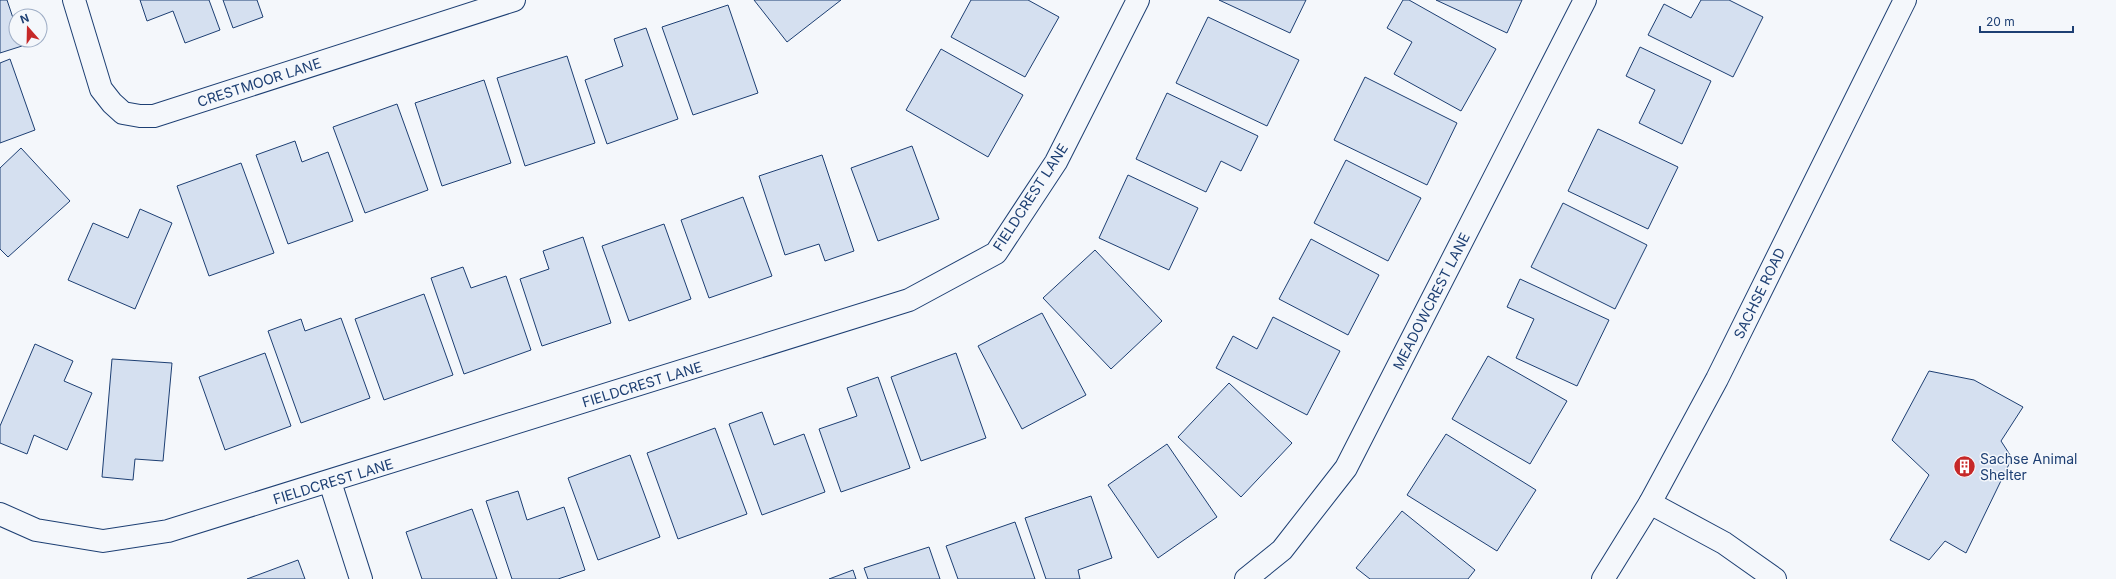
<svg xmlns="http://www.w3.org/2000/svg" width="2116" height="579" viewBox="0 0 2116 579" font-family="Inter,sans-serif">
  <rect width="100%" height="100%" fill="#f4f7fb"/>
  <path fill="#d5e0f0" stroke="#1d3f73" d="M 0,0 L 7,0 L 16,27 L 16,40 L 20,40 L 22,46 L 0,53 Z
    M 140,0 L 209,0 L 220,30 L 185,43 L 173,11 L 147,21 Z
    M 223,0 L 257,0 L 263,17 L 233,28 Z
    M 754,0 L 841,0 L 787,42 Z
    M 971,0 L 1028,0 L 1059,17 L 1025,77 L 951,37 Z
    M 1219,0 L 1306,0 L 1290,33 Z
    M 1403,0 L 1409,0 L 1496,49 L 1461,111 L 1394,74 L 1412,42 L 1387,28 Z
    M 1436,0 L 1522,0 L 1507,33 Z
    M 1701,0 L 1729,0 L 1763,17 L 1733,77 L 1648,35 L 1664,4 L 1691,18 Z
    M 728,5 L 758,93 L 693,115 L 662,27 Z
    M 1208,17 L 1299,60 L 1267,126 L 1176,83 Z
    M 646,28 L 678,119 L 607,144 L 585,80 L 623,66 L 614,39 Z
    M 1640,47 L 1711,81 L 1682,144 L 1639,123 L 1655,90 L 1626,76 Z
    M 941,49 L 1023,95 L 988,157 L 906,110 Z
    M 567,56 L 595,143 L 525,166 L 497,78 Z
    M 10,59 L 35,130 L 0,143 L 0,63 Z
    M 1365,77 L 1457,123 L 1427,185 L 1334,140 Z
    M 484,80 L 511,163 L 442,186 L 415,103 Z
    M 1167,93 L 1258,136 L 1241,171 L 1221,161 L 1206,192 L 1136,159 Z
    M 397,104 L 428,190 L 365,213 L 333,127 Z
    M 1598,129 L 1678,167 L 1648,229 L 1568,191 Z
    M 295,141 L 302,162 L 328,152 L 353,221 L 288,244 L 256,155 Z
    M 912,146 L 939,219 L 878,241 L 851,168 Z
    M 21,148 L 70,201 L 8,257 L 0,249 L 0,168 Z
    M 822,155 L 854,251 L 825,261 L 819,244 L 785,255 L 759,176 Z
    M 1346,160 L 1421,198 L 1388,261 L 1314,223 Z
    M 241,163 L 274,253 L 209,276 L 177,186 Z
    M 1128,175 L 1198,208 L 1169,270 L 1099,238 Z
    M 743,197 L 772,276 L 709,298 L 681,220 Z
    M 1563,203 L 1647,245 L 1615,309 L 1531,267 Z
    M 140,209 L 172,223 L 135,309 L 68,280 L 93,223 L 128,238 Z
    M 664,224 L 691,299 L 629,321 L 602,246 Z
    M 583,237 L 611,323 L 542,346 L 520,279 L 549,269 L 543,251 Z
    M 1311,239 L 1379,275 L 1348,335 L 1279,299 Z
    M 1095,250 L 1162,321 L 1111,369 L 1043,298 Z
    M 463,267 L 471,288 L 506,276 L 531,350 L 464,374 L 431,278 Z
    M 1520,279 L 1609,320 L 1577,386 L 1516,358 L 1534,319 L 1507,307 Z
    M 424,294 L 453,375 L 384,400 L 355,319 Z
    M 1042,313 L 1086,395 L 1022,429 L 978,346 Z
    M 1273,317 L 1340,351 L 1307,415 L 1216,368 L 1233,336 L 1257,349 Z
    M 341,318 L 370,398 L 301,423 L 268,331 L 301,319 L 305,331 Z
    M 35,344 L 73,361 L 64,381 L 92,393 L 67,450 L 34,435 L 27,454 L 0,443 L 0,426 Z
    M 265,353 L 291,426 L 225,450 L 199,377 Z
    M 956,353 L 986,438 L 921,461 L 891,377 Z
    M 1488,356 L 1567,401 L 1530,464 L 1452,419 Z
    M 112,359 L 172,363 L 163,461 L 135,459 L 133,480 L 102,477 Z
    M 1929,371 L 1974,380 L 2023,407 L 2001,441 L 2012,458 L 1966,553 L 1945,541 L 1929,560 L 1890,540 L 1929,475 L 1892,440 Z
    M 878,377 L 910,468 L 841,492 L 819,429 L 857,416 L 847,388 Z
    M 1229,383 L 1292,443 L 1241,497 L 1178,437 Z
    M 762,412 L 774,445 L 804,434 L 825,492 L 762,515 L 729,424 Z
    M 715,428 L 747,514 L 678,539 L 647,453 Z
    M 1446,434 L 1536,490 L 1497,551 L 1407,495 Z
    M 1167,444 L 1217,517 L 1158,558 L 1108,485 Z
    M 630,455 L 660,537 L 598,560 L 568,478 Z
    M 518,491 L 527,520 L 564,507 L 585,570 L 558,579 L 512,579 L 486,501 Z
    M 1091,496 L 1112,558 L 1078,570 L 1080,579 L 1046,579 L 1025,518 Z
    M 472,509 L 497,579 L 422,579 L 406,532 Z
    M 1402,511 L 1475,570 L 1468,579 L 1370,579 L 1356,568 Z
    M 1015,522 L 1035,579 L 958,579 L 946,546 Z
    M 929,547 L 940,579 L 868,579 L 864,568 Z
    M 298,560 L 305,579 L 247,579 Z
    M 853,570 L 856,579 L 829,579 Z"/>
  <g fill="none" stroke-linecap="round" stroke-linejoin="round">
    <defs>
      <path id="minor" d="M 74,0 L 101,89 L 112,103 L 123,113 L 140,116 L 154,116 L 514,0
        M 330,482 L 361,579
        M 1650,503 L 1724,543 L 1775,579
        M 0,514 L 36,530 L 103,541 L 168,531 L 909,300 L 996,253 L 1056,162 L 1138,0
        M 1246,579 L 1282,550 L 1346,468 L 1585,0"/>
      <path id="major" d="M 1603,579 L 1650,503 L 1717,379 L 1905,0"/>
    </defs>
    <use href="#minor" stroke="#1d3f73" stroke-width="24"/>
    <use href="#major" stroke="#1d3f73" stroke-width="24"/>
    <use href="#minor" stroke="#f4f7fb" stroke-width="22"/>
    <use href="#major" stroke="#f4f7fb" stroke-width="22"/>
  </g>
  <defs>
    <symbol id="building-disc" viewBox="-11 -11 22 22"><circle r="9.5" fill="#c62828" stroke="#f4f7fb"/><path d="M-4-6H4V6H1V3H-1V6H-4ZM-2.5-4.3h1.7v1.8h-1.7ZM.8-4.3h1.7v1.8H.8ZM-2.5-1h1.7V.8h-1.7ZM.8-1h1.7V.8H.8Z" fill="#fff"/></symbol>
  </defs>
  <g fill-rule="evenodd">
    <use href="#building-disc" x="1952" y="454" width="25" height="25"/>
  </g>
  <g text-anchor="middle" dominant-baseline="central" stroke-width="3" stroke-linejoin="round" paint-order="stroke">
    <g font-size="14" fill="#1d3f73" stroke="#f4f7fb">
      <text transform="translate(259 82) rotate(-18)">CRESTMOOR LANE</text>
      <text transform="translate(1030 197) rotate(-57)">FIELDCREST LANE</text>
      <text transform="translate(1759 293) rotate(-64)">SACHSE ROAD</text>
      <text transform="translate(1431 301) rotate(-63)">MEADOWCREST LANE</text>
      <text transform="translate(642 384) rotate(-17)">FIELDCREST LANE</text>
      <text transform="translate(333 481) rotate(-17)">FIELDCREST LANE</text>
    </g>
    <g font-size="14" fill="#1d3f73" stroke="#f4f7fb" text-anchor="start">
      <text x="1980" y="458">Sachse Animal<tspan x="1980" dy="16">Shelter</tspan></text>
    </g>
  </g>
  <g transform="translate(28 28) rotate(340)"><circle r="19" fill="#f4f7fb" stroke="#9eadc5"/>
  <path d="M0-3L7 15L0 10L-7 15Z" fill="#c62828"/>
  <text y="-6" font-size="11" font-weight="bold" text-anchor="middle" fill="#1d3f73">N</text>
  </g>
  <path d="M1980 26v6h93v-6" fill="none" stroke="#1d3f73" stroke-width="2"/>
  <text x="1986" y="26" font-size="12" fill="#1d3f73" stroke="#f4f7fb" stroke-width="3" paint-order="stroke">20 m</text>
</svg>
